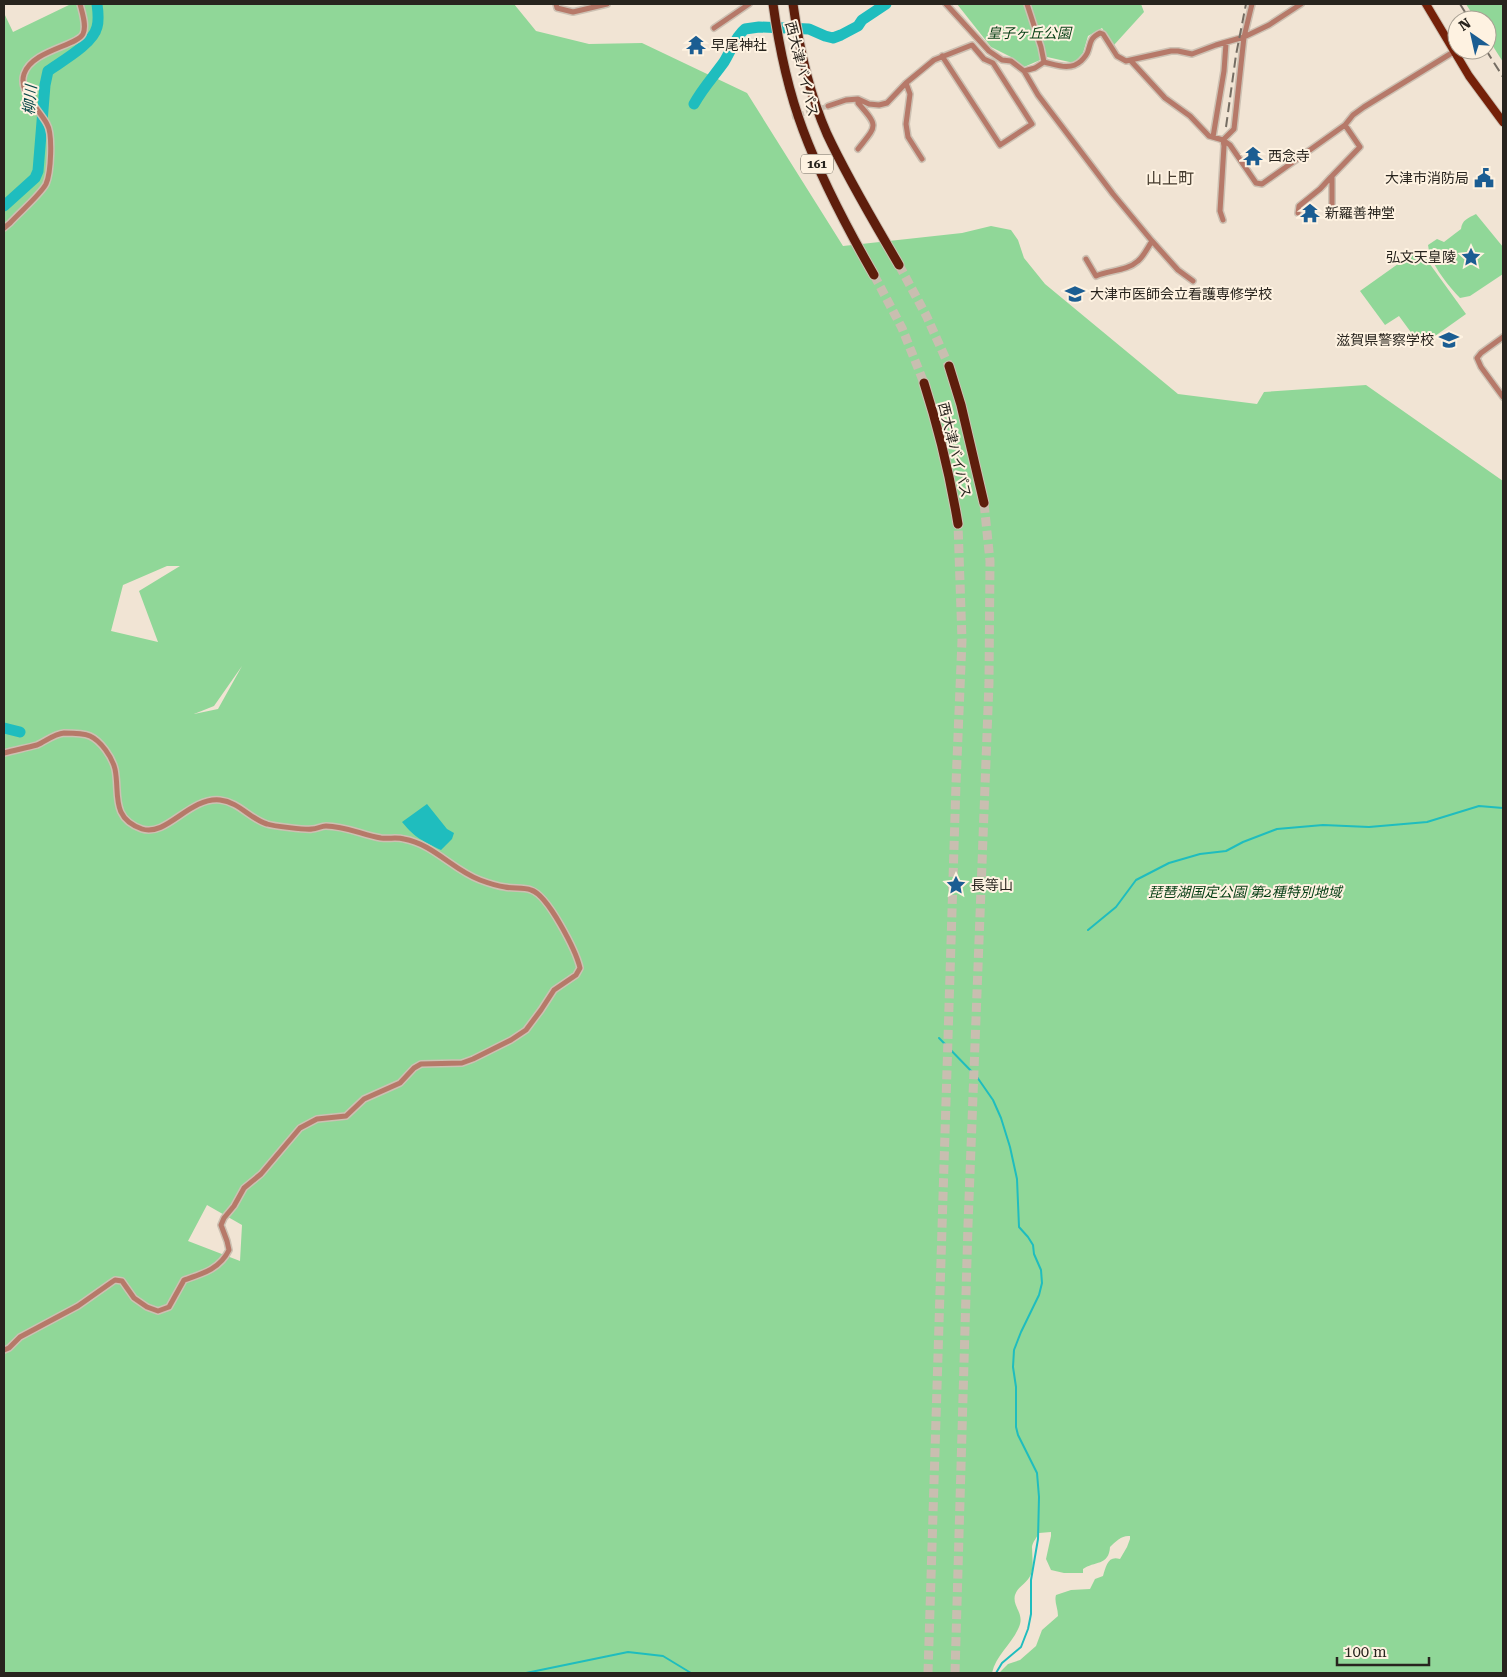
<svg xmlns="http://www.w3.org/2000/svg" width="1507" height="1677" viewBox="0 0 1507 1677" font-family="'Roboto Serif','Noto Sans JP',serif">
  <rect width="100%" height="100%" fill="#f1e4d4"/>
  <path fill="#90d798" fill-rule="evenodd" d="M 71,4 L 514,4 L 536,31 L 589,44 L 642,43 L 747,93 L 843,246 L 962,233 L 991,226 L 1011,230 L 1018,240 L 1024,258 L 1045,284 L 1178,394 L 1257,404 L 1264,392 L 1366,385 L 1503,481 L 1503,1673 L 999,1673 L 1008,1664 L 1020,1660 L 1036,1646 L 1042,1630 L 1058,1616 C 1058,1608 1054,1602 1056,1595 L 1071,1590 L 1090,1589 L 1095,1579 L 1103,1576 C 1106,1566 1108,1555 1120,1559 L 1127,1547 L 1130,1539 L 1130,1536 C 1122,1535 1116,1541 1110,1547 C 1109,1566 1094,1561 1083,1569 L 1083,1573 L 1064,1573 L 1051,1570 L 1046,1559 L 1051,1536 L 1051,1532 L 1039,1533 C 1037,1537 1032,1543 1032,1547 C 1032,1556 1034,1565 1031,1574 C 1028,1583 1018,1586 1015,1595 C 1012,1607 1025,1613 1019,1627 C 1012,1644 996,1655 992,1673 L 4,1673 L 4,13 L 13,32 ZM 167,566 L 180,566 L 139,591 L 158,642 L 111,631 L 123,585 ZM 242,666 L 218,709 L 194,714 L 214,706 ZM 207,1205 L 242,1225 L 240,1261 L 188,1241 Z
    M 957,4 L 1141,4 L 1144,12 L 1114,45 L 1102,28 L 1088,36 L 1083,53 L 1074,63 L 1047,57 L 1024,67 L 1011,57 L 991,47 Z
    M 1466,4 L 1503,4 L 1503,62 L 1487,37 L 1487,20 L 1476,20 Z
    M 1476,214 L 1503,247 L 1503,274 L 1470,296 L 1460,298 C 1447,284 1430,264 1428,245 L 1437,239 L 1444,242 L 1461,229 C 1462,220 1468,218 1476,214 Z
    M 1419,249 L 1466,314 L 1421,346 L 1399,316 L 1385,325 L 1360,291 Z"/>
  <path fill="#1fbdbe" d="M 427,804 L 447,829 L 454,833 L 452,839 L 441,850 C 423,841 416,839 402,822 Z"/>
  <g fill="none" stroke-linecap="round" stroke-linejoin="round">
    <path stroke="#1fbdbe" stroke-width="2" d="M 1088,930 L 1116,907 L 1136,880 L 1169,863 L 1200,854 L 1226,851 L 1243,842 L 1277,829 L 1323,825 L 1369,827 L 1427,822 L 1479,806 L 1503,808
      M 939,1038 L 977,1077 L 993,1100 L 1001,1118 L 1010,1147 L 1017,1179 L 1019,1227 L 1028,1237 L 1033,1245 L 1034,1254 L 1041,1270 L 1042,1283 L 1039,1295 L 1021,1332 L 1014,1350 L 1013,1367 L 1016,1387 L 1016,1427 L 1018,1435 L 1037,1473 L 1039,1497 L 1038,1539 L 1031,1580 L 1031,1614 L 1028,1629 L 1021,1647 L 1002,1663 L 996,1673
      M 526,1673 L 628,1652 L 663,1656 L 691,1673"/>
    <path stroke="#1fbdbe" stroke-width="11" d="M 694,104 C 702,89 714,76 724,62 C 731,51 735,37 745,29 L 759,27 L 809,29 L 825,36 L 833,38 L 841,35 L 858,26 L 862,20 L 886,4
      M 4,206 L 35,178 L 38,171 L 45,85 L 48,71 C 62,61 93,44 97,27 C 99,20 98,11 97,4
      M 4,728 L 20,732"/>
    <path stroke="#c9beb0" stroke-width="5" stroke-dasharray="5 2.5" stroke-linecap="butt" d="M 792,117 L 828,106"/>
    <path stroke="#c9beb0" stroke-width="9" stroke-dasharray="9 4.5" stroke-linecap="butt" d="M 899,265 L 926,315 L 949,366
      M 874,275 L 902,328 L 924,383
      M 928,1673 L 956,784 L 962,640 L 958,524
      M 955,1673 L 968,1225 L 989,683 L 990,561 L 984,503"/>
    <defs>
      <path id="minor" d="M 556,4 L 557,8 L 573,12 L 607,4
        M 946,4 L 989,51 L 1002,60 L 1011,61 L 1024,71 L 1038,95 L 1113,194 L 1152,241 L 1178,270 L 1193,281
        M 1027,4 L 1041,47 L 1044,62
        M 714,28 L 749,4
        M 1131,61 L 1165,98 L 1190,116 L 1209,136 L 1223,140 L 1230,145 L 1256,183 L 1262,184 L 1345,125 L 1353,115 L 1364,107 L 1455,51
        M 1024,71 L 1035,68 L 1044,62 C 1057,65 1070,71 1081,61 C 1084,58 1087,55 1088,51 C 1091,42 1090,38 1100,33 L 1103,34 L 1117,56 L 1126,61 L 1171,51 L 1178,51 L 1192,54 L 1216,45 L 1244,37 L 1269,25 L 1301,4
        M 906,83 L 910,94 L 906,124 L 908,137 L 922,159
        M 828,106 L 846,100 L 858,99 L 869,104 L 879,105 L 887,103 L 906,83 L 934,60 L 972,45 L 984,59 L 993,63 L 1032,124 L 1000,145 L 942,56
        M 1213,137 L 1224,71 L 1226,43
        M 858,149 C 877,125 879,127 858,103 L 858,99
        M 1298,213 L 1299,206 L 1320,189 L 1331,177
        M 1332,214 L 1332,176 L 1360,147 L 1345,125
        M 1223,220 L 1220,211 L 1224,146 L 1223,140 L 1234,129 L 1244,37 L 1252,4
        M 4,228 L 10,223 C 19,213 41,194 46,184 C 51,173 53,134 47,124 C 39,109 18,92 24,74 C 32,50 77,46 83,34 C 87,26 82,12 80,4
        M 1086,259 L 1096,276 C 1109,270 1127,271 1138,261 C 1144,256 1148,247 1152,241
        M 1503,337 L 1481,353 L 1477,358 L 1481,367 L 1503,397
        M 4,753 C 15,750 26,748 37,745 C 46,741 54,734 64,733 C 72,733 83,733 90,736 C 101,741 112,757 115,769 C 120,793 110,818 142,829 C 167,837 189,797 220,800 C 239,802 250,819 267,824 C 273,826 306,830 312,829 C 317,829 321,826 326,826 C 345,826 363,835 381,838 C 389,839 397,837 404,839 C 433,844 453,870 480,880 C 488,883 496,886 505,887 C 513,889 523,887 531,890 C 548,895 576,951 580,968 L 576,975 L 554,990 L 541,1010 L 526,1030 L 511,1040 L 473,1059 L 462,1063 L 421,1064 L 414,1068 L 400,1083 L 364,1099 L 346,1116 L 317,1119 L 300,1128 L 261,1174 L 244,1188 L 234,1206 L 224,1218 L 221,1225 L 227,1241 L 229,1250 C 220,1269 202,1274 184,1280 L 169,1307 L 158,1311 L 147,1307 L 134,1298 L 122,1281 L 115,1280 L 112,1282 L 78,1306 L 20,1337 L 9,1348 L 4,1350"/>
      <path id="primary" d="M 1426,4 L 1469,76 L 1503,122"/>
      <path id="trunk" d="M 773,4 C 779,47 788,90 803,130 C 822,181 847,228 874,275
        M 793,4 C 799,47 809,93 827,134 C 848,179 874,222 899,265
        M 949,366 L 961,405 L 984,503
        M 924,383 C 939,430 950,476 958,524"/>
    </defs>
    <use href="#minor" stroke="#cdc1b3" stroke-width="8"/>
    <use href="#primary" stroke="#cdc1b3" stroke-width="10"/>
    <use href="#trunk" stroke="#cdc1b3" stroke-width="11"/>
    <use href="#minor" stroke="#b67969" stroke-width="5"/>
    <use href="#primary" stroke="#752109" stroke-width="8"/>
    <use href="#trunk" stroke="#5e1e0c" stroke-width="9"/>
    <path stroke="#756d63" stroke-width="2" stroke-dasharray="10 5" stroke-linecap="butt" d="M 1460,4 L 1470,20
      M 1486,50 L 1503,77
      M 1226,127 L 1236,55 L 1246,4"/>
  </g>
  <defs>
    <symbol id="temple-bare" viewBox="-9 -9 18 18"><path d="M0-6L5-2H3V0L6.5 2.5H4V6H1.5V3h-3V6H-4V2.5H-6.5L-3 0V-2H-5Z" fill="#1b5d92" stroke="#fef2e1" stroke-width="2.5" paint-order="stroke"/></symbol>
    <symbol id="civic-bare" viewBox="-9 -9 18 18"><path d="M-.6-6.5H3V-4.5H.6V-3L4-1V1h2V6H-6V1h2V-1L-.6-3ZM-1.2 2.5V6h2.4V2.5Z" fill="#1b5d92" stroke="#fef2e1" stroke-width="2.5" paint-order="stroke"/></symbol>
    <symbol id="sight-bare" viewBox="-9 -9 18 18"><path d="M0-6L1.8-2.2L6-1.7L2.9 1.2L3.7 5.4L0 3.3L-3.7 5.4L-2.9 1.2L-6-1.7L-1.8-2.2Z" fill="#1b5d92" stroke="#fef2e1" stroke-width="2.5" paint-order="stroke"/></symbol>
    <symbol id="university-bare" viewBox="-9 -9 18 18"><path d="M0-5L7-2L0 1L-7-2ZM-4 1L0 2.5L4 1V4Q0 6-4 4Z" fill="#1b5d92" stroke="#fef2e1" stroke-width="2.5" paint-order="stroke"/></symbol>
  </defs>
  <g fill-rule="evenodd">
    <use href="#temple-bare" x="682" y="31" width="28" height="28"/>
    <use href="#temple-bare" x="1239" y="142" width="28" height="28"/>
    <use href="#civic-bare" x="1470" y="164" width="28" height="28"/>
    <use href="#temple-bare" x="1296" y="199" width="28" height="28"/>
    <use href="#sight-bare" x="1457" y="243" width="28" height="28"/>
    <use href="#university-bare" x="1061" y="280" width="28" height="28"/>
    <use href="#university-bare" x="1435" y="326" width="28" height="28"/>
    <use href="#sight-bare" x="942" y="871" width="28" height="28"/>
  </g>
  <g text-anchor="middle" dominant-baseline="central" stroke-width="4" stroke-linejoin="round" paint-order="stroke">
    <rect fill="#fef2e1" stroke="#686258" stroke-width="1" x="801" y="154.5" width="32" height="19" rx="4"/>
    <g font-size="12" font-weight="bold" fill="#28241e">
      <text x="817" y="164">161</text>
    </g>
    <g font-size="14" font-style="italic" fill="#033c12" stroke="#fef2e1">
      <text x="1029" y="33">皇子ヶ丘公園</text>
      <text x="1245" y="892">琵琶湖国定公園 第2種特別地域</text>
    </g>
    <g font-size="14" fill="#28241e" stroke="#fef2e1" text-anchor="start">
      <text x="711" y="45">早尾神社</text>
      <text x="1268" y="156">西念寺</text>
      <text x="1469" y="178" text-anchor="end">大津市消防局</text>
      <text x="1325" y="213">新羅善神堂</text>
      <text x="1456" y="257" text-anchor="end">弘文天皇陵</text>
      <text x="1090" y="294">大津市医師会立看護専修学校</text>
      <text x="1434" y="340" text-anchor="end">滋賀県警察学校</text>
      <text x="971" y="885">長等山</text>
    </g>
    <g font-size="14" fill="#28241e" stroke="#fef2e1">
      <text transform="translate(802 69) rotate(76)">西大津バイパス</text>
      <text transform="translate(955 450) rotate(76)">西大津バイパス</text>
    </g>
    <g font-size="15" font-style="italic" fill="#0b4a4b" stroke="#fef2e1">
      <text transform="translate(30 100) rotate(-85)">柳川</text>
    </g>
    <g font-size="16" fill="#443a2d" stroke="#fef2e1">
      <text x="1170" y="178">山上町</text>
    </g>
  </g>
  <rect width="1507" height="1677" fill="none" stroke="#28241e" stroke-width="10"/>
  <g transform="translate(1472 35) rotate(326)"><circle r="24" fill="#fef2e1" stroke="#a8a093"/>
  <path d="M0-4L9 19L0 12L-9 19Z" fill="#1b5d92"/>
  <text y="-8" font-size="14" font-weight="bold" text-anchor="middle" fill="#28241e">N</text>
  </g>
  <path d="M1337 1657v8h92v-8" fill="none" stroke="#28241e" stroke-width="2.5"/>
  <text x="1344" y="1657" font-size="15" fill="#28241e" stroke="#fef2e1" stroke-width="4" paint-order="stroke">100 m</text>
</svg>
